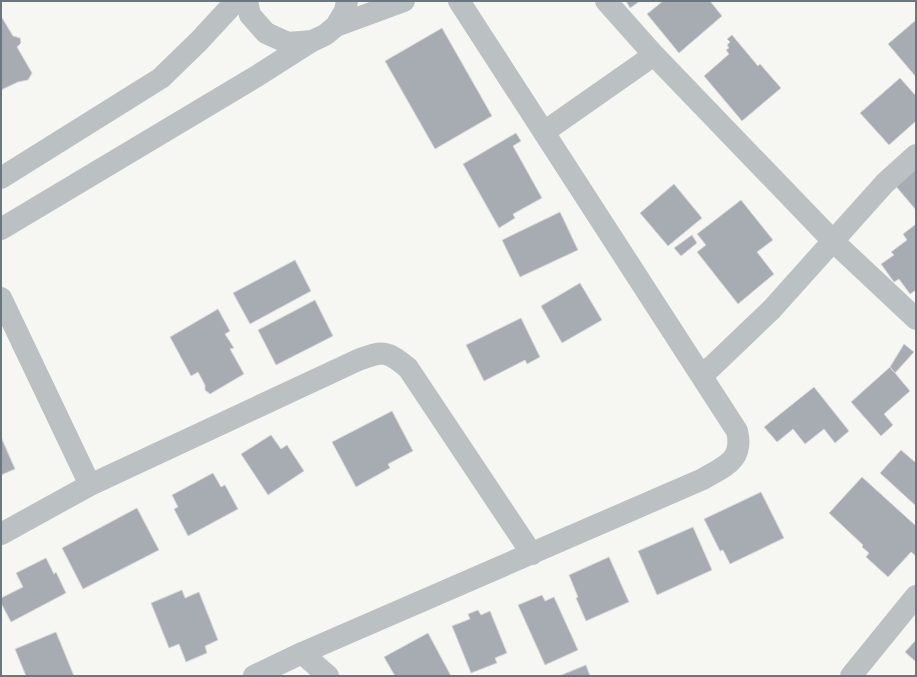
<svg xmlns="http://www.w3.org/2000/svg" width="917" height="677" viewBox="0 0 917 677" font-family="Helvetica,sans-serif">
  <rect width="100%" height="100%" fill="#f6f6f3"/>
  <path fill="#a6acb2" stroke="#d7d7d6" d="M 626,1 L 640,1 L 630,8 Z
    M 663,1 L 710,1 L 722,16 L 679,53 L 647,14 Z
    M 1,16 L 13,36 L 20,38 L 21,43 L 17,47 L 32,73 L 28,80 L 18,82 L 1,90 Z
    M 916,20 L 916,77 L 888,44 Z
    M 442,28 L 492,116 L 435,149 L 385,61 Z
    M 732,35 L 758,66 L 760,64 L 781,88 L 742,121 L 704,76 L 729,54 L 726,50 L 729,48 L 727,45 L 730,42 L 727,39 Z
    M 900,78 L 916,96 L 916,121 L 889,145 L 860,113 Z
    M 516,133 L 521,141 L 513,146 L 542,198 L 513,214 L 515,218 L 499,228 L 463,164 Z
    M 916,165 L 916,210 L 894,184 Z
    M 674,184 L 702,218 L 668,246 L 640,213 Z
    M 741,200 L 773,240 L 757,252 L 774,274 L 738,304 L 697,252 L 706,245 L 697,234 Z
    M 560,212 L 578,250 L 520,277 L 502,240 Z
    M 916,224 L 916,290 L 910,294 L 899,279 L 894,282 L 881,264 L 894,255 L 891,252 L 907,240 L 903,234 Z
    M 692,235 L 697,243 L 681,256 L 674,248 Z
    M 295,260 L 311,291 L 250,324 L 233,293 Z
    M 580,283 L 602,320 L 562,343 L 541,306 Z
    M 315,300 L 333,336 L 276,365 L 258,330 Z
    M 218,309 L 230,331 L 225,334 L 234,348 L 230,349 L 244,374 L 210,394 L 205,390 L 205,385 L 198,372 L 191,376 L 170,337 Z
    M 521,318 L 540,357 L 527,364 L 525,360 L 484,381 L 466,345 Z
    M 904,344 L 914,352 L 895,373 L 890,367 Z
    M 890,367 L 910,391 L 884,414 L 893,425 L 881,436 L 851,402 Z
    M 814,387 L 849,431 L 835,443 L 824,429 L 805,444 L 793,429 L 777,442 L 764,427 Z
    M 392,411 L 413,451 L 388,464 L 390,468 L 356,487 L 332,442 Z
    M 271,435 L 281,449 L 287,445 L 304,471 L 268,495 L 241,454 Z
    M 1,437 L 15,469 L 1,475 Z
    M 901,450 L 916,463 L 916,506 L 880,473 Z
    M 213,473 L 221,487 L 225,485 L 238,509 L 188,536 L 174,509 L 178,507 L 172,495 Z
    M 862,477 L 916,526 L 916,556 L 911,552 L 888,577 L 866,557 L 869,553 L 862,547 L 863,545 L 829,513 Z
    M 761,492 L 784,538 L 730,564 L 723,550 L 720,551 L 704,519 Z
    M 137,508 L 159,550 L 83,589 L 62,548 Z
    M 693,527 L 712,570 L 657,595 L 638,551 Z
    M 609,557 L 629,602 L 586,621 L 576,598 L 578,597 L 569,575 Z
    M 46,558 L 54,574 L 56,572 L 66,593 L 11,622 L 1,603 L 1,598 L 23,587 L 16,573 Z
    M 182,590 L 185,598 L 199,592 L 218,640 L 205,646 L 207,653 L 186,662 L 179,644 L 169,648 L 151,603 Z
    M 542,595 L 545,601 L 554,597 L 578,650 L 545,665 L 518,605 Z
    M 478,610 L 481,615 L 490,611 L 507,653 L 495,658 L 497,663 L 471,673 L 452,626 L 470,619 L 468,614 Z
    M 56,632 L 74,676 L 26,676 L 15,649 Z
    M 428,633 L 451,676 L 395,676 L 384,657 Z
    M 916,640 L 916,662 L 905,652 Z
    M 586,665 L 590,676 L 559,676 Z"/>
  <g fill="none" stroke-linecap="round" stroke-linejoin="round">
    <path stroke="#bbc0c3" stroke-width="22" d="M 247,1 L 250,15 L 266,33 L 288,43 L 312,41
      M 606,1 L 654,55 L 833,241 L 916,319
      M 336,26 L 404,1
      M 544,132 L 654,55
      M 1,178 L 161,78 L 199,41 L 236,1
      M 1,229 L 257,76 L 312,41 L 325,35 L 336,26 L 345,11 L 347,1
      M 1,298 L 90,485
      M 702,376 L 772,309 L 885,183 L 916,155
      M 1,534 L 90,485 L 358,360 C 383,350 388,351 408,368 L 532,554
      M 302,653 L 328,676
      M 254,676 L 302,653 L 703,479 C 725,466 744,460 737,431 L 459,1
      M 851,676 L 916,596"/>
  </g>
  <rect width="917" height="677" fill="none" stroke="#687781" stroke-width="4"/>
</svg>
